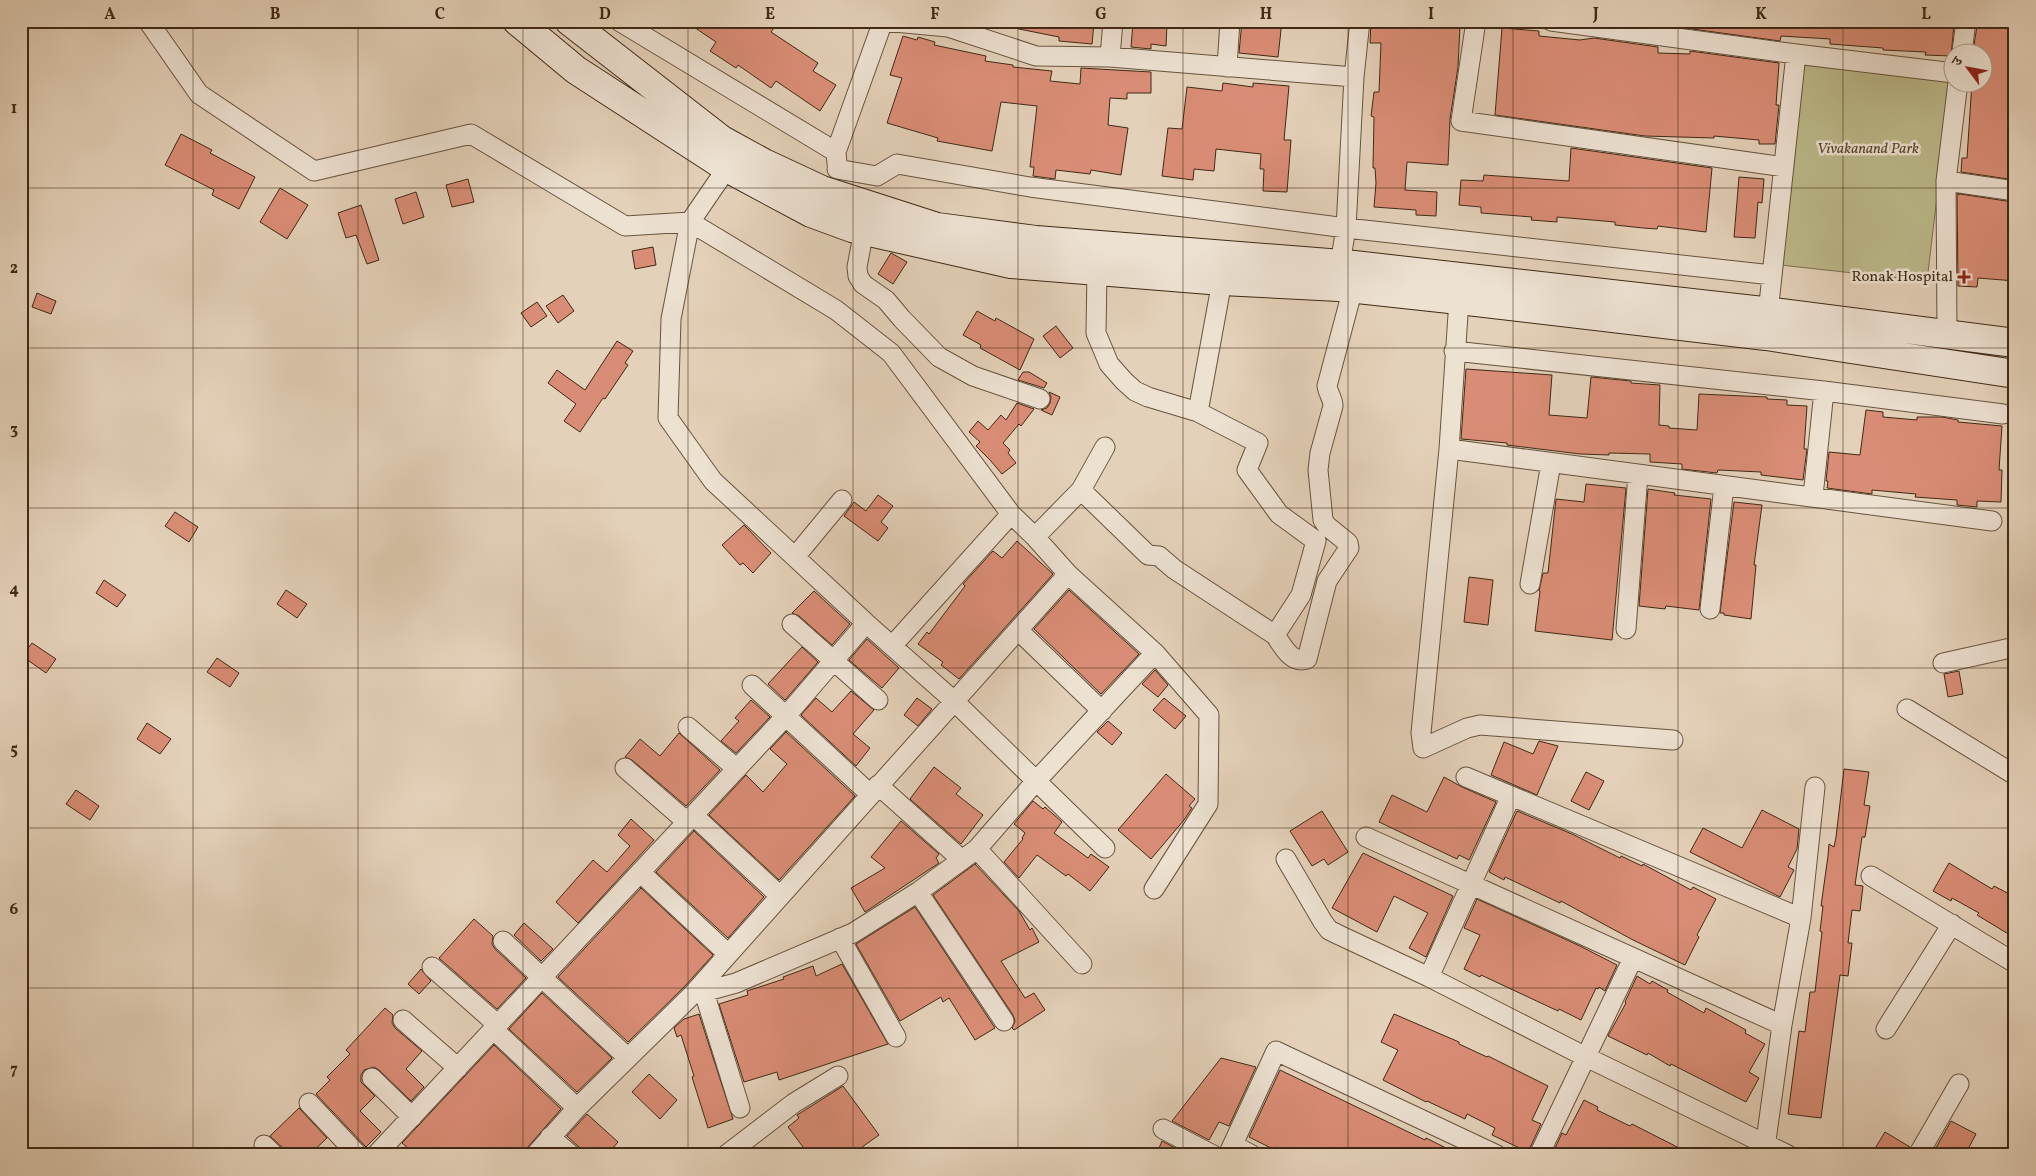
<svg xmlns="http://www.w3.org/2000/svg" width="2036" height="1176" viewBox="0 0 2036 1176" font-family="Vollkorn,'Noto Serif Devanagari',serif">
  <rect width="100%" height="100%" fill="#e4d1b9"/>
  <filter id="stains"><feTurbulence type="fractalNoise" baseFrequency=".004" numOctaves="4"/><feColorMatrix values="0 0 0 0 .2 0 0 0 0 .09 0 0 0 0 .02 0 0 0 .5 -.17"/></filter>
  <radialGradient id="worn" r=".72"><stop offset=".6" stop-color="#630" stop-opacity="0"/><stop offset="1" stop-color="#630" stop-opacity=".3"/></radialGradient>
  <path fill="#bcb98a" stroke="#7e714f" d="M 1802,61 L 1951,79 L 1927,281 L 1780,265 Z"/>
  <path fill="#da8d76" stroke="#3f2914" d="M 685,21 L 779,21 L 771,32 L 818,63 L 813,71 L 836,85 L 820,111 L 776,81 L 771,88 L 738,65 L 736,68 L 710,51 L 716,42 Z
    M 1015,21 L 1094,23 L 1092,44 L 1059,41 L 1059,37 L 1014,28 Z
    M 1242,21 L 1282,21 L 1278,57 L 1239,53 Z
    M 1371,21 L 1419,21 L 1419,24 L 1460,26 L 1458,67 L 1450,119 L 1448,165 L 1407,162 L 1405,190 L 1437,192 L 1436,216 L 1416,215 L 1416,210 L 1374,207 L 1376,183 L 1375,168 L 1373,168 L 1374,117 L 1371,116 L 1374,92 L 1379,92 L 1381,43 L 1370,43 Z
    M 1692,21 L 1922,21 L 1954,24 L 1951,56 L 1925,55 L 1926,52 L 1883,50 L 1883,48 L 1830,44 L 1830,39 L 1781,36 L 1780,41 L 1692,29 Z
    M 1980,21 L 2014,21 L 2012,67 L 2015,67 L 2015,180 L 1961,172 L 1962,158 L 1967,158 L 1972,82 L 1984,82 L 1984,52 L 1973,52 L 1977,26 L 1980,26 Z
    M 1133,23 L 1167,25 L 1166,46 L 1151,44 L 1151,49 L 1131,47 Z
    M 1502,28 L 1539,31 L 1539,36 L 1580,40 L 1594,38 L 1658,47 L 1658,53 L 1690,54 L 1690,51 L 1779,63 L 1776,105 L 1779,105 L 1775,144 L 1759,144 L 1759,140 L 1714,136 L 1714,138 L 1645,136 L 1495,115 Z
    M 903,36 L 917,40 L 918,37 L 935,42 L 934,45 L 986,56 L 985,61 L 1013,65 L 1013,67 L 1052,71 L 1050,81 L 1080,84 L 1081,68 L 1151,72 L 1151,93 L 1127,93 L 1127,99 L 1110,98 L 1108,125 L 1128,128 L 1121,175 L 1091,170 L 1090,174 L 1056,170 L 1055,179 L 1033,176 L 1034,167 L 1030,167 L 1037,106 L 1001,102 L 992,151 L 937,141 L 938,138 L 887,123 L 902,78 L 890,75 Z
    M 1223,83 L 1253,87 L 1253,83 L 1289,86 L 1284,140 L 1291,140 L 1287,192 L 1263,191 L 1264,169 L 1260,169 L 1261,154 L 1216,149 L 1214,171 L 1194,169 L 1193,180 L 1162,176 L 1168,128 L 1182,129 L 1187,87 L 1222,91 Z
    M 181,134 L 212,150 L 210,153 L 255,177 L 239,209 L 212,195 L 214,190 L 165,165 Z
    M 1571,148 L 1712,168 L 1706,232 L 1658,226 L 1657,229 L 1643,228 L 1615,225 L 1615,222 L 1557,217 L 1557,222 L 1531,220 L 1532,217 L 1481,213 L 1481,207 L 1459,205 L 1461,180 L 1483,181 L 1484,175 L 1569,181 Z
    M 1739,177 L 1764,179 L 1762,203 L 1758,202 L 1755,238 L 1734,237 Z
    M 468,179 L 474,202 L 452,207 L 446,185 Z
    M 280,188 L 308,205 L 287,239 L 260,222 Z
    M 416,192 L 424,217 L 403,224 L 395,199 Z
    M 1960,194 L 2013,202 L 2010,247 L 2015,248 L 2015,281 L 1978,278 L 1977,287 L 1958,286 L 1957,195 Z
    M 361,205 L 379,260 L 367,264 L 356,235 L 346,238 L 338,213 Z
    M 653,247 L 656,265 L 635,269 L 632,251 Z
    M 891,253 L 907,262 L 893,284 L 878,274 Z
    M 37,293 L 56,301 L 51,314 L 32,307 Z
    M 563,295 L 574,311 L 558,323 L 546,306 Z
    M 537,302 L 547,316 L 531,327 L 521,313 Z
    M 977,311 L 995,321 L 996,318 L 1034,339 L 1020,370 L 980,348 L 981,345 L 963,335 Z
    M 1056,326 L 1073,348 L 1060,358 L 1043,336 Z
    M 617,341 L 633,351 L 625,363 L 628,365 L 605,399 L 603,398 L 580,432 L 564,421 L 576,404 L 548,383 L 557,370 L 585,390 Z
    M 1466,369 L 1552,375 L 1549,415 L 1587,418 L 1591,377 L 1631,381 L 1631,383 L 1660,385 L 1659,425 L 1669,426 L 1669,428 L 1697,430 L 1699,394 L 1767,397 L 1767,399 L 1787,400 L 1787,405 L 1807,406 L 1804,449 L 1807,449 L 1803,480 L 1761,475 L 1761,472 L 1718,470 L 1717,473 L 1682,469 L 1682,464 L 1650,462 L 1650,454 L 1609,453 L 1609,455 L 1580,454 L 1507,445 L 1507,443 L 1461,439 Z
    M 1023,372 L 1029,372 L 1047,383 L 1044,388 L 1018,380 Z
    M 1049,392 L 1060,397 L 1052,415 L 1041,410 L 1047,408 L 1050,403 L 1051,397 Z
    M 1017,403 L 1034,409 L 1021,426 L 1019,424 L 1003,443 L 1010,450 L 1008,453 L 1016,463 L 1002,474 L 990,460 L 976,446 L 980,442 L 969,432 L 978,421 L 988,430 L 1001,415 L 1006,420 Z
    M 1866,410 L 1883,412 L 1883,417 L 1917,420 L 1917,417 L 1942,417 L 1958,420 L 1958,422 L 2002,426 L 1999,470 L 2002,470 L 2001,502 L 1977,501 L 1977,507 L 1957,505 L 1957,500 L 1915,497 L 1916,494 L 1872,490 L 1872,494 L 1827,488 L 1828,481 L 1826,481 L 1829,452 L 1860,455 Z
    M 1586,484 L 1626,488 L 1612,640 L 1535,631 L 1540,591 L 1539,591 L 1543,573 L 1548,573 L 1556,499 L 1584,502 Z
    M 1648,489 L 1675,493 L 1674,495 L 1711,499 L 1699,610 L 1666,606 L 1665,609 L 1639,606 Z
    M 878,495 L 893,506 L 881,522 L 888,528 L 878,541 L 844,516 L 854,502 L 866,511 Z
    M 1734,502 L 1762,505 L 1754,565 L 1756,565 L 1751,619 L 1724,615 L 1724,613 L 1720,613 Z
    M 175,512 L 198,527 L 189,542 L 165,526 Z
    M 744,525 L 771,553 L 753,573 L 743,563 L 740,565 L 722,545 Z
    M 1017,541 L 1053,574 L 959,679 L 941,665 L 943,662 L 918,644 L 927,632 L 929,634 L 965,586 L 963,584 L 993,551 L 1002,558 Z
    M 1469,577 L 1493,580 L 1488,625 L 1464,622 Z
    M 104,580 L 126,595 L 117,607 L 96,593 Z
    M 286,590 L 307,604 L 297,618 L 277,604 Z
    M 1069,590 L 1139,654 L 1101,694 L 1034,629 Z
    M 814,591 L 850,624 L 832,645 L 799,616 L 792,613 Z
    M 867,639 L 899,668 L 882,688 L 849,660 Z
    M 32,643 L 56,659 L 46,673 L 22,656 Z
    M 802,647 L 818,662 L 785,700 L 768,684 Z
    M 217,658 L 239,673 L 230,687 L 207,672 Z
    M 1155,670 L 1168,685 L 1158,697 L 1142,684 Z
    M 1959,671 L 1963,694 L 1948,697 L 1944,674 Z
    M 851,691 L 874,710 L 853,734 L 870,748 L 856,766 L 801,715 L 816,698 L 832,712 Z
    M 917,698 L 932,709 L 918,726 L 904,715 Z
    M 1164,698 L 1186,716 L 1175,729 L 1153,710 Z
    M 751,700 L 770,717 L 736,753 L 721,741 L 739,721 L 735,718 Z
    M 1108,721 L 1122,733 L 1112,745 L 1097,732 Z
    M 147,723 L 171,739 L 160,754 L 137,739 Z
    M 786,732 L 855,796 L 779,880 L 709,815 L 746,775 L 763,792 L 787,764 L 770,749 Z
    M 679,733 L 720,770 L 686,806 L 632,760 L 625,757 L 640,739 L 660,756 Z
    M 1539,741 L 1558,746 L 1537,795 L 1491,775 L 1504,742 L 1533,754 Z
    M 934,767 L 961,788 L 956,794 L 983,815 L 961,844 L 910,799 Z
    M 1844,769 L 1869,772 L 1864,805 L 1870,806 L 1865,837 L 1862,837 L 1855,885 L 1863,886 L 1860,911 L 1852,910 L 1848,943 L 1852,943 L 1848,976 L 1840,975 L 1821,1118 L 1788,1114 L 1799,1031 L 1805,1032 L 1810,992 L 1815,992 L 1822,932 L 1820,931 L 1823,906 L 1821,906 L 1828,856 L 1829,844 L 1834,847 L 1836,837 Z
    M 1586,772 L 1604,781 L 1589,810 L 1571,801 Z
    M 1166,774 L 1195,799 L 1189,806 L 1192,808 L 1184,820 L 1151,859 L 1118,830 Z
    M 1444,777 L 1462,787 L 1496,802 L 1469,860 L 1459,855 L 1457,859 L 1379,822 L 1392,795 L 1427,812 Z
    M 76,790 L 99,806 L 90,820 L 66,804 Z
    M 1033,801 L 1043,809 L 1045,807 L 1062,822 L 1054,833 L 1088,858 L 1091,854 L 1109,867 L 1090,891 L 1068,874 L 1066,876 L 1037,855 L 1019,878 L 1004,862 L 1023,839 L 1022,838 L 1025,833 L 1014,824 Z
    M 1762,810 L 1799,829 L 1797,849 L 1788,867 L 1794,870 L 1780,897 L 1690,852 L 1703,828 L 1742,848 Z
    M 1322,811 L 1348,852 L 1328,865 L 1324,859 L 1312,866 L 1290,831 Z
    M 1517,811 L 1572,834 L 1620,858 L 1621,856 L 1642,866 L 1643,864 L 1691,890 L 1693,887 L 1716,899 L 1697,935 L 1699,937 L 1685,965 L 1633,940 L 1561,901 L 1560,903 L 1505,877 L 1504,880 L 1489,872 Z
    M 631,819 L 654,840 L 578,923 L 556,902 L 593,860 L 607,872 L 630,846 L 618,835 Z
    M 901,821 L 939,854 L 936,858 L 939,863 L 865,912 L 851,888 L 885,868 L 871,857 Z
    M 694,831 L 764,897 L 728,938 L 656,872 Z
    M 1363,853 L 1453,896 L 1426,957 L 1409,948 L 1428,913 L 1394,896 L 1377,932 L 1332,908 Z
    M 1949,863 L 1992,889 L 1994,886 L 2015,897 L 2015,938 L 1977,915 L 1979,913 L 1952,898 L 1951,901 L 1933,891 Z
    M 975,864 L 1019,911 L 1030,930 L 1032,928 L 1039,942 L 1001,961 L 1025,998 L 1034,993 L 1045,1010 L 1014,1030 L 1012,1028 L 1015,1021 L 1013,1015 L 933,895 Z
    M 641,888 L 713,955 L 684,987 L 628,1042 L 558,977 Z
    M 1477,899 L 1580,946 L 1617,965 L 1605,991 L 1599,987 L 1598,989 L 1596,988 L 1581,1020 L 1559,1009 L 1558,1011 L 1481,975 L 1480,977 L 1464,969 L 1480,935 L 1464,928 Z
    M 915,907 L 995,1028 L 975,1040 L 949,998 L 943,1002 L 941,997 L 900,1021 L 856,944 Z
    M 474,919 L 493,936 L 492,944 L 495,949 L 526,978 L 497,1009 L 439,958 Z
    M 524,923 L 553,949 L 541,961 L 514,935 Z
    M 842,964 L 888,1044 L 779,1080 L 777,1072 L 744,1082 L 719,1004 L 748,995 L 747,991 L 784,979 L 783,977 L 813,966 L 816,976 Z
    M 421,969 L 431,981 L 419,994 L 408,984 Z
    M 1637,976 L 1650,984 L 1652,981 L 1668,990 L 1667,992 L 1704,1013 L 1706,1008 L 1746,1030 L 1745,1033 L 1765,1044 L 1749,1072 L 1759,1078 L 1746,1102 L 1671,1064 L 1670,1066 L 1648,1053 L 1647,1055 L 1608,1036 L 1626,1003 L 1625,1002 Z
    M 542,993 L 612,1058 L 577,1092 L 509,1029 Z
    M 385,1008 L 393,1015 L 392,1023 L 395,1028 L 422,1051 L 406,1069 L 424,1087 L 411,1101 L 379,1070 L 374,1067 L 364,1070 L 361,1075 L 361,1082 L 375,1096 L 360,1111 L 381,1132 L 366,1147 L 316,1094 L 330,1080 L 327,1077 L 350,1054 L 346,1050 Z
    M 699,1014 L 733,1119 L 708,1128 L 692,1077 L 694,1076 L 681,1035 L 677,1037 L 674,1028 L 684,1019 Z
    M 1394,1014 L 1459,1042 L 1459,1044 L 1487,1057 L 1488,1056 L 1548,1086 L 1532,1120 L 1541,1124 L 1528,1152 L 1492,1135 L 1495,1128 L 1467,1114 L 1465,1119 L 1427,1101 L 1426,1102 L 1383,1080 L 1398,1050 L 1381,1042 Z
    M 494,1045 L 561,1109 L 527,1148 L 524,1155 L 416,1155 L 402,1143 Z
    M 1221,1058 L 1256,1067 L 1229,1126 L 1219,1122 L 1209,1140 L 1172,1121 Z
    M 1280,1070 L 1425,1140 L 1426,1138 L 1460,1155 L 1291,1155 L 1276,1147 L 1275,1150 L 1249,1137 Z
    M 649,1074 L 677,1100 L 660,1119 L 632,1092 Z
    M 843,1086 L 879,1135 L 851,1155 L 809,1155 L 788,1127 L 799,1118 L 797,1115 L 802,1112 Z
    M 1584,1100 L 1598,1107 L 1597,1110 L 1630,1126 L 1632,1124 L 1693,1155 L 1552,1155 L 1562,1133 L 1566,1135 Z
    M 299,1108 L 327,1138 L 309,1155 L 285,1155 L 282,1147 L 270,1136 Z
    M 587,1114 L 618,1142 L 607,1155 L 582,1155 L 579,1147 L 567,1136 Z
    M 1951,1121 L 1976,1134 L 1965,1155 L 1932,1155 Z
    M 1885,1132 L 1910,1147 L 1907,1155 L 1871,1155 Z
    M 1162,1141 L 1188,1155 L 1156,1155 Z"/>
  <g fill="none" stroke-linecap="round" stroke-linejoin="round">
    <defs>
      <path id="street" d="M 148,21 L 199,94 L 314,171 L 471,134 L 625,226 L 690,222 L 836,310 L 891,353 L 1011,514 L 1035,537 L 1068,574 L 1155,653 L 1209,715 L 1208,804 L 1154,889
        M 619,21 L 836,152
        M 883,21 L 948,27 L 1036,56 L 1110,57 L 1354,77
        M 1476,21 L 1461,121 L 1784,167
        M 1551,21 L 1796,54 L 1954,73
        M 1962,52 L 1966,21
        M 1110,57 L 1113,21
        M 1227,67 L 1230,21
        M 837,164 L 836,152 L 883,21
        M 727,168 L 690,222 L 671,319 L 668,418 L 713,481 L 866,623 L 954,701 L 1105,848
        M 837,169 L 877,176 L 897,164 L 1030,187 L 1346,228 L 1772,275
        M 1946,181 L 2015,191
        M 864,230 L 857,267 L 858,276 L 863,284 L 886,300 L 902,319 L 939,357 L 973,376 L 1040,399
        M 1338,276 L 1346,228 L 1354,77 L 1360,21
        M 1459,300 L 1449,449 L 1421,733 L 1423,748 L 1467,728 L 1480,725 L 1673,740
        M 1767,322 L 1796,54
        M 1947,334 L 1946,181 L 1958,82
        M 1454,351 L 1824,391 L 2003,414
        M 1198,412 L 1222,281
        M 1449,449 L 1992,521
        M 1081,490 L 1148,555 L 1159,556 L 1174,569 L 1275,635 L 1301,595 L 1316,541 L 1279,514 L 1247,470 L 1258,443 L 1198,412 L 1148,397 L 1135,391 L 1124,381 L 1109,364 L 1096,333 L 1097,271
        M 1813,496 L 1824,391
        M 1035,537 L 1081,490 L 1105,447
        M 795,557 L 842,500
        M 1530,584 L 1551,463
        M 1710,609 L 1724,486
        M 792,624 L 878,700
        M 1626,629 L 1638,474
        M 1018,630 L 1102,711
        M 1275,635 C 1283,646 1291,664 1307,659 L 1327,581 L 1349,548 L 1348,543 L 1327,526 L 1323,520 L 1318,470 L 1320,453 L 1333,406 C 1333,398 1328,394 1327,386 L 1353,288
        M 892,646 L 1011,514
        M 1943,663 L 2015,647
        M 752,685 L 870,794
        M 1907,709 L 2015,775
        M 688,727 L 737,769
        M 625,768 L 687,822
        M 1466,777 L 1801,918
        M 878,785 L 962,860
        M 693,815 L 780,896
        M 1366,837 L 1782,1025
        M 977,849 L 1082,964
        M 1286,859 L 1323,922 L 1329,930 L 1339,935 L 1429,977 L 1586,1057 L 1788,1155
        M 640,872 L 728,954
        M 1871,876 L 2015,963
        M 918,892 L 1004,1021
        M 840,938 L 896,1037
        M 503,941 L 628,1058
        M 432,967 L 498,1025
        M 1429,977 L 1511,796
        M 704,992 L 740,1108
        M 692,995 L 736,983 L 853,933 L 918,892 L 977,849 L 1036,781 L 1155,653
        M 403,1020 L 458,1068
        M 493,1029 L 577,1108
        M 1886,1029 L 1952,924
        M 372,1078 L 412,1117
        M 309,1103 L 358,1155
        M 1163,1129 L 1213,1155
        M 550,1137 L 571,1155
        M 264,1145 L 274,1155
        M 1233,1145 L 1252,1155
        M 376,1155 L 786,716 L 866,623
        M 535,1155 L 577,1108 L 692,995 L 1068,574
        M 726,1155 L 794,1103 L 838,1076
        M 1228,1155 L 1276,1051 L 1497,1155
        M 1539,1155 L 1633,958
        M 1764,1155 L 1782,1025 L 1801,918 L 1815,787
        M 1918,1155 L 1959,1084"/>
      <path id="secondary" d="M 517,21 L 576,70 L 727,168 L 811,213 L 852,228 L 1011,264 L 1222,281 L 1339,287 L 1459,300 L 1766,336 L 2015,374
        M 569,21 L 722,140 L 764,163 L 822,190 L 937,227 L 1036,240 L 1354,265 L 1781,313 L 2015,343"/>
    </defs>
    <use href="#street" stroke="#68533d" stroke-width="21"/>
    <use href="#secondary" stroke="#3f2914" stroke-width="30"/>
    <use href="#street" stroke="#ede1d2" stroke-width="19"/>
    <use href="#secondary" stroke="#ede1d2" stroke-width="28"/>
  </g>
  <path fill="none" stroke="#3f2914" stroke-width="1" stroke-opacity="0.55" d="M 193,21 L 193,1155M 358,21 L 358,1155M 523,21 L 523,1155M 688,21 L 688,1155M 853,21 L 853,1155M 1018,21 L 1018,1155M 1183,21 L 1183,1155M 1348,21 L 1348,1155M 1513,21 L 1513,1155M 1678,21 L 1678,1155M 1843,21 L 1843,1155M 21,188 L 2015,188M 21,348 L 2015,348M 21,508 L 2015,508M 21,668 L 2015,668M 21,828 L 2015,828M 21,988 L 2015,988"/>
  <path fill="#8f2418" stroke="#ede1d2" stroke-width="2" d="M1961.5 269.5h5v5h5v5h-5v5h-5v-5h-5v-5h5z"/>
  <g text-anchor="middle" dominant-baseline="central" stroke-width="5" stroke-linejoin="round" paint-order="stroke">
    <g font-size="15" font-style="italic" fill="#58462c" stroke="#ede1d2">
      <text x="1868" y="149">Vivakanand Park</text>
    </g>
    <g font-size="15" fill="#3f2914" stroke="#ede1d2" text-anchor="end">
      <text x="1953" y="277">Ronak Hospital</text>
    </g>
  </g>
  <rect width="2036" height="1176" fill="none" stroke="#e4d1b9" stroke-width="55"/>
  <g transform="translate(1968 68) rotate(302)"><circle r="24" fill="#ede1d2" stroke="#a79786"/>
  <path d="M0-4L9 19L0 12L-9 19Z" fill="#8f2418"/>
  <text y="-8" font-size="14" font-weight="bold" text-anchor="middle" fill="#3f2914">उ</text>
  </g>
  <rect x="28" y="28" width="1980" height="1120" fill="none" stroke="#3f2914" stroke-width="2"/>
  <g font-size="16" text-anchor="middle" font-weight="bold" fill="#3f2914">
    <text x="110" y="19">A</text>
    <text x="275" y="19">B</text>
    <text x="440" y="19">C</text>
    <text x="605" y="19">D</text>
    <text x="770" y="19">E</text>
    <text x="935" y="19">F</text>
    <text x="1101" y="19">G</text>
    <text x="1266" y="19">H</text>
    <text x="1431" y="19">I</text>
    <text x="1596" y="19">J</text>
    <text x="1761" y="19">K</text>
    <text x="1926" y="19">L</text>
    <text x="14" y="113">1</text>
    <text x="14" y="273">2</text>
    <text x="14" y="434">3</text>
    <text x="14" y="594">4</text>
    <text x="14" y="754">5</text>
    <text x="14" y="914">6</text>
    <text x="14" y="1074">7</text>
  </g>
  <rect width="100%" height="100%" filter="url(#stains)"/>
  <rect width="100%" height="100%" fill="url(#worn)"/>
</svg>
